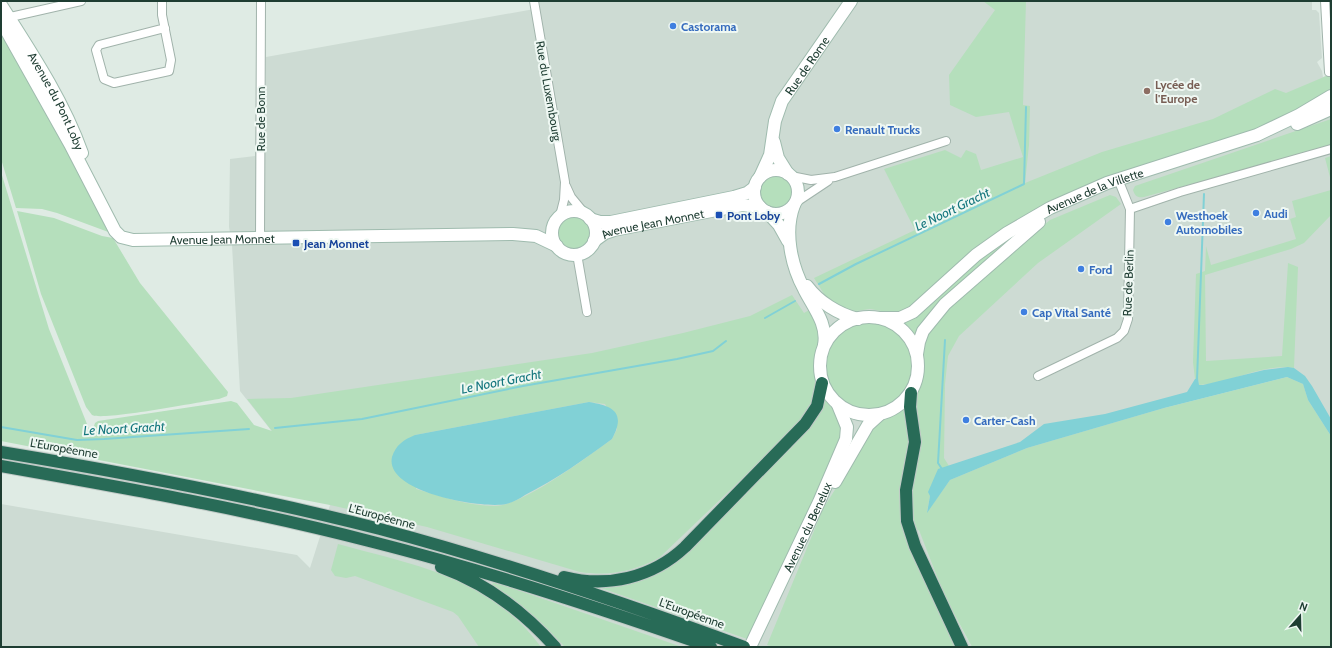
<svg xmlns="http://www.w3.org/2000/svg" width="1332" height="648" viewBox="0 0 1332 648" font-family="Cabin,sans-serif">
  <rect width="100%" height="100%" fill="#dfebe4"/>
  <path fill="#cddbd3" d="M 539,1 L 1312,1 L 1312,10 L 1316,10 L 1319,13 L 1322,58 L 1317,62 L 1322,71 L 1323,77 L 1331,74 L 1331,436 L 1287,377 L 1164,408 L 945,597 L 972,647 L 1,647 L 1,504 L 297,555 L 310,568 L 330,505 L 240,391 L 232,245 L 229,227 L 230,159 L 255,156 L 256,98 L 266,95 L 266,57 L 540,8 Z"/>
  <path fill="#b5dfbc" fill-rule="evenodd" d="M 983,1 L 1026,1 L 1023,105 L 1030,106 L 1029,145 L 1025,183 L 1102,152 L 1213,119 L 1275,89 L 1286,93 L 1331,74 L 1331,89 L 1309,104 L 1255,130 L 1082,187 L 1047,203 L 916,307 L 901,313 L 893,313 L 870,309 L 856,311 L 841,308 L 829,302 L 814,278 L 915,230 L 884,169 L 945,150 L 961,158 L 966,150 L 976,154 L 981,170 L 1023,157 L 1009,112 L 976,117 L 950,105 L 949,75 L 995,10 Z
    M 1,33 L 18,59 L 111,233 L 57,213 L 42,209 L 16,208 L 1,159 Z
    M 1331,119 L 1331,146 L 1144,197 C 1137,198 1135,196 1133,190 L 1135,186 Z
    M 1331,156 L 1331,181 L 1325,158 Z
    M 1,172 L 49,329 L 89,429 L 93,429 L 95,423 L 98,421 L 231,401 L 237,403 L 254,425 L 272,431 L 247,399 L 291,398 L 592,353 L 683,333 L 750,316 L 792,295 L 804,313 L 811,309 L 822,332 L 814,365 L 817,383 L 815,395 L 808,412 L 793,430 L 659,558 C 631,572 611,576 580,572 L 427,527 L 330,505 L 1,441 ZM 589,402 L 605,404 L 617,429 L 612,439 C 587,457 523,506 494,506 C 468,506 441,496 416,489 L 415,435 Z
    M760 192a16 16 0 1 1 32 0a16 16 0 1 1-32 0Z
    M 1331,190 L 1331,215 L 1304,243 L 1291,249 L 1205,275 L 1206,361 L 1282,356 L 1288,263 L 1298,267 L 1294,368 C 1262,363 1230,384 1199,385 L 1198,378 L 1195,379 L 1193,362 L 1196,274 L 1205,271 L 1206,246 L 1211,265 L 1296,239 L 1290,219 L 1296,217 L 1292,201 Z
    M 1110,195 L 1116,197 L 1121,204 L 1038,263 L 959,336 L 948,356 L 945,384 L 944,458 L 949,466 L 938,470 L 930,496 L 927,512 L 950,480 L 1027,448 L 1164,408 L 1287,377 L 1303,384 L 1308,400 L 1331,436 L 1331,647 L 972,647 L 945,597 L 919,530 L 916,531 L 912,515 L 911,495 L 919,454 L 920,437 L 915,397 L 922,378 L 922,355 L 924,337 L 946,308 L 1050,220 Z
    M 17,211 L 54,218 L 102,236 L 113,238 L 140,283 L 228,392 L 227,396 L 219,399 C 199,402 103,421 92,415 L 86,407 L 41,294 Z
    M557 232a17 17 0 1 1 34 0a17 17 0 1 1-34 0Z
    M 1024,226 L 916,336 L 909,327 L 899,320 Z
    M824 367a45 45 0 1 1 90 0a45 45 0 1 1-90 0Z
    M 823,398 L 837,413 L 843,432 L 820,487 L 750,640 L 598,587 L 668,566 L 692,549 L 734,504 Z
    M 905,405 L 911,439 L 901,503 L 956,647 L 774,647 L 767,645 L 823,509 L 878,420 L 892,416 Z
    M 338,544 C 417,566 488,576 541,647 L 479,647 L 458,616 L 453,612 L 355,576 L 346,578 L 335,576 L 331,570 Z
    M 495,582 L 497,583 L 682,647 L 565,647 L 537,619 L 493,586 L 492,584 Z"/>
  <path fill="#81d1d6" d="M 1288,367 L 1294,368 L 1305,376 L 1312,386 L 1331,419 L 1331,436 L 1308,400 L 1303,384 L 1287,377 L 1164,408 L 1027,448 L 950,480 L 927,513 L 930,496 L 928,492 L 938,469 L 1020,442 L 1044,424 L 1105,414 L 1187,392 L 1195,379 L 1198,378 L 1199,385 L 1203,385 L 1264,370 Z
    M 589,402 C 614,406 626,413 612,439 C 585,459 555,480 525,495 C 519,499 512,503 506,504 C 483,509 384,493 392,457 C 396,445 403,440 415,435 Z"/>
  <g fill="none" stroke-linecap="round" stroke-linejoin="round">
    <path stroke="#81d1d6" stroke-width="2" d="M 819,284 L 856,264 L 1024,184 L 1026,107
      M 765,318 L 795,301
      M 1197,380 L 1204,194
      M 1,427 L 77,440 L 104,439 L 249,429
      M 275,428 L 362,419 L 523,386 L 677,359 L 713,351 L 726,341
      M 942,469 L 938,463 L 945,340"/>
    <defs>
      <path id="street" d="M 162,1 L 162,15 L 171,60 L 169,71 L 114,83 L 104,79 L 96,50 L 99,45 L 165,28
        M 534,1 L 565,182 L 564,200 L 560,216
        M 1325,1 L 1329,72
        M 6,18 L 81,1
        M 791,176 L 811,180 L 835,177 L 946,141
        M 566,186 L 571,197 L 585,214
        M 795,203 L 828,181
        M 1130,209 L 1180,192 L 1331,149
        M 260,238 L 261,1
        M 577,254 L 587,312
        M 1038,376 L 1117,338 L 1124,331 L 1128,319 L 1130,209 L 1118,179"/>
      <g id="secondary">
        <path id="s1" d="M 1,5 C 31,52 63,100 82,153"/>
        <path id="s2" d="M 1,21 L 70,144 L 115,231 L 121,237 L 133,240 L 513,234 L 536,236 L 557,246"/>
        <path d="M 1297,124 L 1331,109"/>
        <path d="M 774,142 L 778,158 L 788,174"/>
        <circle cx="776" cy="192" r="22"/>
        <path id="s3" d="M 760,177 L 770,155 L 775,121 L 782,101 L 851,1"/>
        <path d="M 794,205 C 784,231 791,265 804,289 C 813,307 828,324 824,345"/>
        <circle cx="574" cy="233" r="22"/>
        <path d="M 767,212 L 779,225 L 788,241"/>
        <path d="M 590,219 L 600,222 L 611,222 L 734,197 L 747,193 L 755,187"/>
        <path id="s4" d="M 594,241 L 605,233 L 614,230 L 742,205 L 760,207"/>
        <path d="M 807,286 C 819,302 838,314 858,319"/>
        <circle cx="869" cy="366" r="49"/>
        <path id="s5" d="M 879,318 L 900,318 L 913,312 L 976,255 L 1007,233 L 1050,208 L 1107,183 L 1257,135 L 1299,115 L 1331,96"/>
        <path d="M 917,354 L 919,342 L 923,331 L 945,304 L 1039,222"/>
        <path d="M 835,482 L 868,425 L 879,415"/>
        <path id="s6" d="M 750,647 L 819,502 L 846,439 L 847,427 L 838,405"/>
      </g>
      <path id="highway" d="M 911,393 L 910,407 L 915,442 L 906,490 L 907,521 L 915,546 L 962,647
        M 1,452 C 128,473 255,497 380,529 C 504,562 625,603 744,647
        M 1,466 C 126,488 251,510 373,542 C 488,571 600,608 711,647
        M 441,567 C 485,583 524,612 555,647
        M 564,577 C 607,588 652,578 685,547 L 805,424 L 817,406 L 822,383"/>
    </defs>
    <use href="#street" stroke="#a1b3ab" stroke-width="10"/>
    <use href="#secondary" stroke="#9fbbae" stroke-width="14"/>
    <use href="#highway" stroke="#c0c9c6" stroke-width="14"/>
    <use href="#street" stroke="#fff" stroke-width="8"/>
    <use href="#secondary" stroke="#fff" stroke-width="12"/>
    <use href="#highway" stroke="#286b57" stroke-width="12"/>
  </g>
  <g fill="#3f7fe0" stroke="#eff8f3" stroke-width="1.5">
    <circle cx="673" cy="26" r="4"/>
    <circle cx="837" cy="129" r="4"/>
    <circle cx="1256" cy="213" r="4"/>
    <circle cx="1168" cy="222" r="4"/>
    <circle cx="1081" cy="269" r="4"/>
    <circle cx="1024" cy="312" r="4"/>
    <circle cx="966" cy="420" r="4"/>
  </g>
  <circle fill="#8d6e63" stroke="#eff8f3" stroke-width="1.5" cx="1147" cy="91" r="4"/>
  <g fill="#1a4fb4" stroke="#eff8f3" stroke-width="1.5">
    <rect x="715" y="211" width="8" height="8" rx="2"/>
    <rect x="292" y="239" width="8" height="8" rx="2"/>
  </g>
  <g text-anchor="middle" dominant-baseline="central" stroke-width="4" stroke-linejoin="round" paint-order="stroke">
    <g font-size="12" font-weight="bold" fill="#366cbe" stroke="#eff8f3" text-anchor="start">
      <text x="681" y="26">Castorama</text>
      <text x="845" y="129">Renault Trucks</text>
      <text x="1264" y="213">Audi</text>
      <text x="1176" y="215">Westhoek<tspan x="1176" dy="14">Automobiles</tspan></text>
      <text x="1089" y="269">Ford</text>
      <text x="1032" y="312">Cap Vital Santé</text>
      <text x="974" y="420">Carter-Cash</text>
    </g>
    <g font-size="12" fill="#1e3d32" stroke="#eff8f3">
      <text stroke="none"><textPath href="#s3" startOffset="123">Rue de Rome</textPath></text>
      <text transform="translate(549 91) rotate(80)">Rue du Luxembourg</text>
      <text stroke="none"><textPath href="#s1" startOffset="111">Avenue du Pont Loby</textPath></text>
      <text transform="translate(260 119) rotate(-90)">Rue de Bonn</text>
      <text stroke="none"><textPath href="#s5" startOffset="256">Avenue de la Villette</textPath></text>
      <text stroke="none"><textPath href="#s4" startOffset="62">Avenue Jean Monnet</textPath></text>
      <text stroke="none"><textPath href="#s2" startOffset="349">Avenue Jean Monnet</textPath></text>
      <text transform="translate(1128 283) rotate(-88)">Rue de Berlin</text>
      <text transform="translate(64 448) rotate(10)">L'Européenne</text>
      <text transform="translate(382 516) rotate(15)">L'Européenne</text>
      <text stroke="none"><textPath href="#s6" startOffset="133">Avenue du Benelux</textPath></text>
      <text transform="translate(692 613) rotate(20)">L'Européenne</text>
    </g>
    <g font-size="12" font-weight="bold" fill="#785e54" stroke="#eff8f3" text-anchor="start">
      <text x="1155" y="84">Lycée de<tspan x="1155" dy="14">l'Europe</tspan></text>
    </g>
    <g font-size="12" font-weight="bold" fill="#164399" stroke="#eff8f3" text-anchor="start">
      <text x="727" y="215">Pont Loby</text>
      <text x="304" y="243">Jean Monnet</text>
    </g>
    <g font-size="13" font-style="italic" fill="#14767d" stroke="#eff8f3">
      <text transform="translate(952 209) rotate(-26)">Le Noort Gracht</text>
      <text transform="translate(501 381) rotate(-11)">Le Noort Gracht</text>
      <text transform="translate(124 428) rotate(-3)">Le Noort Gracht</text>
    </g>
  </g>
  <rect width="1332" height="648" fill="none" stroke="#1e3d32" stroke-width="4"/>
  <g transform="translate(1300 616) rotate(20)" stroke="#eff8f3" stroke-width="3" paint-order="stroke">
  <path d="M0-3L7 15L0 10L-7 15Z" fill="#1e3d32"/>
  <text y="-6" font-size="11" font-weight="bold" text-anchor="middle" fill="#1e3d32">N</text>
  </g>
</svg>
